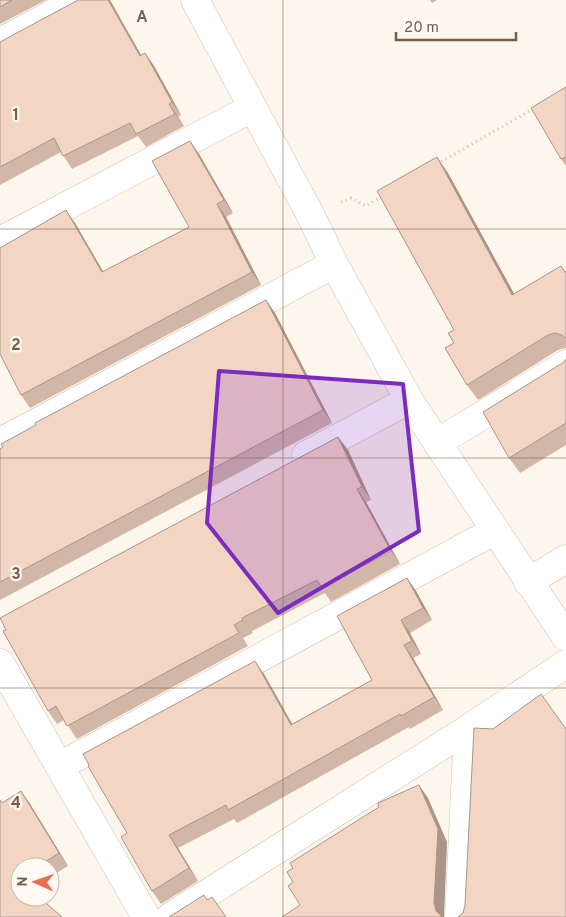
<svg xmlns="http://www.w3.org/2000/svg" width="566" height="917" viewBox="0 0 566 917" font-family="Overpass,sans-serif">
  <rect width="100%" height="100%" fill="#fdf6ec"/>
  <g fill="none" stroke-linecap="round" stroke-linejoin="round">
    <defs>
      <path id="minor" d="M 195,0 L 311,216 L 334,264 L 409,400 L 566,637
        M 0,42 L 79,0
        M 0,241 L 252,108
        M 0,442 L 334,264
        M 437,443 L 566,364
        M 306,455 L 409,400
        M 528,582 L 566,559
        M 0,663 L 146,917
        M 60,766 L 494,531
        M 170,917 L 468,729 L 566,664
        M 459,917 L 468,729"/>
    </defs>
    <use href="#minor" stroke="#d1beb0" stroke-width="29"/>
    <path stroke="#d9b8a5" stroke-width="3" stroke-dasharray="1 4" stroke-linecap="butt" d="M 437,164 L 533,109
      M 341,202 L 351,198 L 366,206 L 384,195"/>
    <use href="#minor" stroke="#fff" stroke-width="28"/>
  </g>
  <path fill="#d1b7a8" d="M 0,0 L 46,0 L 0,24 Z
    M 430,0 L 437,0 L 432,3 Z
    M 0,42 L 141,55 L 145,53 L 154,66 L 181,115 L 178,117 L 184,126 L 146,147 L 138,136 L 72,169 L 61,152 L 0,185 Z
    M 566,87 L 566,166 L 561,159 Z
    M 190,141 L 199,154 L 233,213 L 226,217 L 261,285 L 30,408 L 21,395 L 75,223 L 103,272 L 189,227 Z
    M 448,173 L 514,294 L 561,266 L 566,272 L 566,348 L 558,350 L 478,400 L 467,385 L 454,330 Z
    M 266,300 L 275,313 L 332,423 L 0,600 L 0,449 L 36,425 Z
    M 566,359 L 566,445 L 520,473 L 509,458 L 564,362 Z
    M 338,437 L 348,450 L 371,500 L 366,502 L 400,564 L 331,602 L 325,593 L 252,631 L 253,633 L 243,638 L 248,646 L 77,739 L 64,720 L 57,724 L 48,711 Z
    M 407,578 L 416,591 L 432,620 L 410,633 L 421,654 L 413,658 L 443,710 L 410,729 L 409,727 L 237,823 L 234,819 L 178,848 L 198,881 L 161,904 L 152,891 L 127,833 L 264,674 L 292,724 L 372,680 Z
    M 21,791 L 30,804 L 68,866 L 50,877 L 50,867 L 20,867 L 20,897 L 0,917 L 3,803 Z"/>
  <path fill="#aa9588" d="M 108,0 L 110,0 L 149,69 L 140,56 Z
    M 145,53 L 154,66 L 181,115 L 172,102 Z
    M 169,104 L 178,117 L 184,126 L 175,114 Z
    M 190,141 L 199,154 L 233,213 L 224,200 Z
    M 437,157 L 448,173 L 523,310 L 512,295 Z
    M 217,204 L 226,217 L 261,285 L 252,272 Z
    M 66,210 L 75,223 L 111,285 L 102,272 Z
    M 266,300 L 275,313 L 332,423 L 323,410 Z
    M 338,437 L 348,450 L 371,500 L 362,487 Z
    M 357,489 L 366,502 L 400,564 L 391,551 Z
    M 407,578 L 416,591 L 432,620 L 423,608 Z
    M 401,620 L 410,633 L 421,654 L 412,641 Z
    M 404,645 L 413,658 L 443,710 L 434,697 Z
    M 255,661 L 264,674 L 300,738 L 291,725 Z
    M 419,785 L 428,798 L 447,842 L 444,917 L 440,917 L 436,911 L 434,903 Z
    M 21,791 L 30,804 L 68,866 L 59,853 Z
    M 169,835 L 178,848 L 198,881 L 189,868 Z"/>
  <path fill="#f3d5c3" stroke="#aa9588" d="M 0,0 L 12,0 L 0,7 Z
    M 78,0 L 108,0 L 140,56 L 145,53 L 172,102 L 169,104 L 175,114 L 136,134 L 130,123 L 63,156 L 54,138 L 0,167 L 0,42 Z
    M 566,87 L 566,157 L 561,159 L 531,108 Z
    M 190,141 L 224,200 L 217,204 L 252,272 L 21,395 L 0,354 L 0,248 L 66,210 L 102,272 L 189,227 L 152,161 Z
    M 437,157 L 512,295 L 561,266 L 566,273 L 566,338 L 562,335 L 555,333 L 548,335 L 467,385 L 445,348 L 454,343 L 448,333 L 454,330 L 377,191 Z
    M 266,300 L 323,410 L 0,582 L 0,449 L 3,447 L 1,444 L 36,425 L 35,423 Z
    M 566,359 L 566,423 L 509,458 L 483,412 L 564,362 Z
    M 338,437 L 362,487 L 357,489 L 391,551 L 322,588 L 317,580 L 242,618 L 243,620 L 234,625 L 239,633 L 67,726 L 56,706 L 48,711 L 3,631 L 6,630 L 0,618 Z
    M 407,578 L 423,608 L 401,620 L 412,641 L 404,645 L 434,697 L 401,716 L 400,714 L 228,810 L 226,805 L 169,835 L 189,868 L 152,891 L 121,837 L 127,833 L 88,766 L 89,765 L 83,754 L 255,661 L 291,725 L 372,680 L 337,616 Z
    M 541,694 L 566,729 L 566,917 L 458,917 L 463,913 L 465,905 L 474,728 L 493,729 Z
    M 419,785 L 438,829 L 434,903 L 436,911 L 442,917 L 282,917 L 300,905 L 288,886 L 293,882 L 287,872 L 293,868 L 290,863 L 379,807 L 378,803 Z
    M 21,791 L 59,853 L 37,867 L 20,867 L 20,878 L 18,879 L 20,881 L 20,897 L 39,897 L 62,917 L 0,917 L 0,800 L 2,803 Z
    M 204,895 L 207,900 L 212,897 L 226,917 L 169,917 Z"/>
  <path fill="#7b2cbf" fill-opacity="0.2" stroke="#7b2cbf" stroke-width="4" stroke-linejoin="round" d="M 219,371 L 403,384 L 419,531 L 278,613 L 207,523 Z"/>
  <path fill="none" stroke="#7a5c4d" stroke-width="1" stroke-opacity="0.55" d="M 283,0 L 283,917M 0,229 L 566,229M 0,458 L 566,458M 0,688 L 566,688"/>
  <g font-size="16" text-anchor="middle" font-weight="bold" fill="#7a5c4d" stroke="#fffaf3" stroke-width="4.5" stroke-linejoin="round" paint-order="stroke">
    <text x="142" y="22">A</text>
    <text x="16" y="120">1</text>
    <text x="16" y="350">2</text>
    <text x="16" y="579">3</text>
    <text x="16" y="808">4</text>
  </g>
  <g transform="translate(35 882) rotate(272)"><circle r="24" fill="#fffaf3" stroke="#cabbb1"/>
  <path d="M0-4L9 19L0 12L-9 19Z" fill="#e76f51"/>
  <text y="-8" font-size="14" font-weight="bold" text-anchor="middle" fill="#7a5c4d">N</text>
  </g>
  <path d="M396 32v8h120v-8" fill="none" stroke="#7a5c4d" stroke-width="2.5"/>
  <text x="404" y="32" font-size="15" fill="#7a5c4d" stroke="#fffaf3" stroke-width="4" paint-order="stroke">20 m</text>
</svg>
